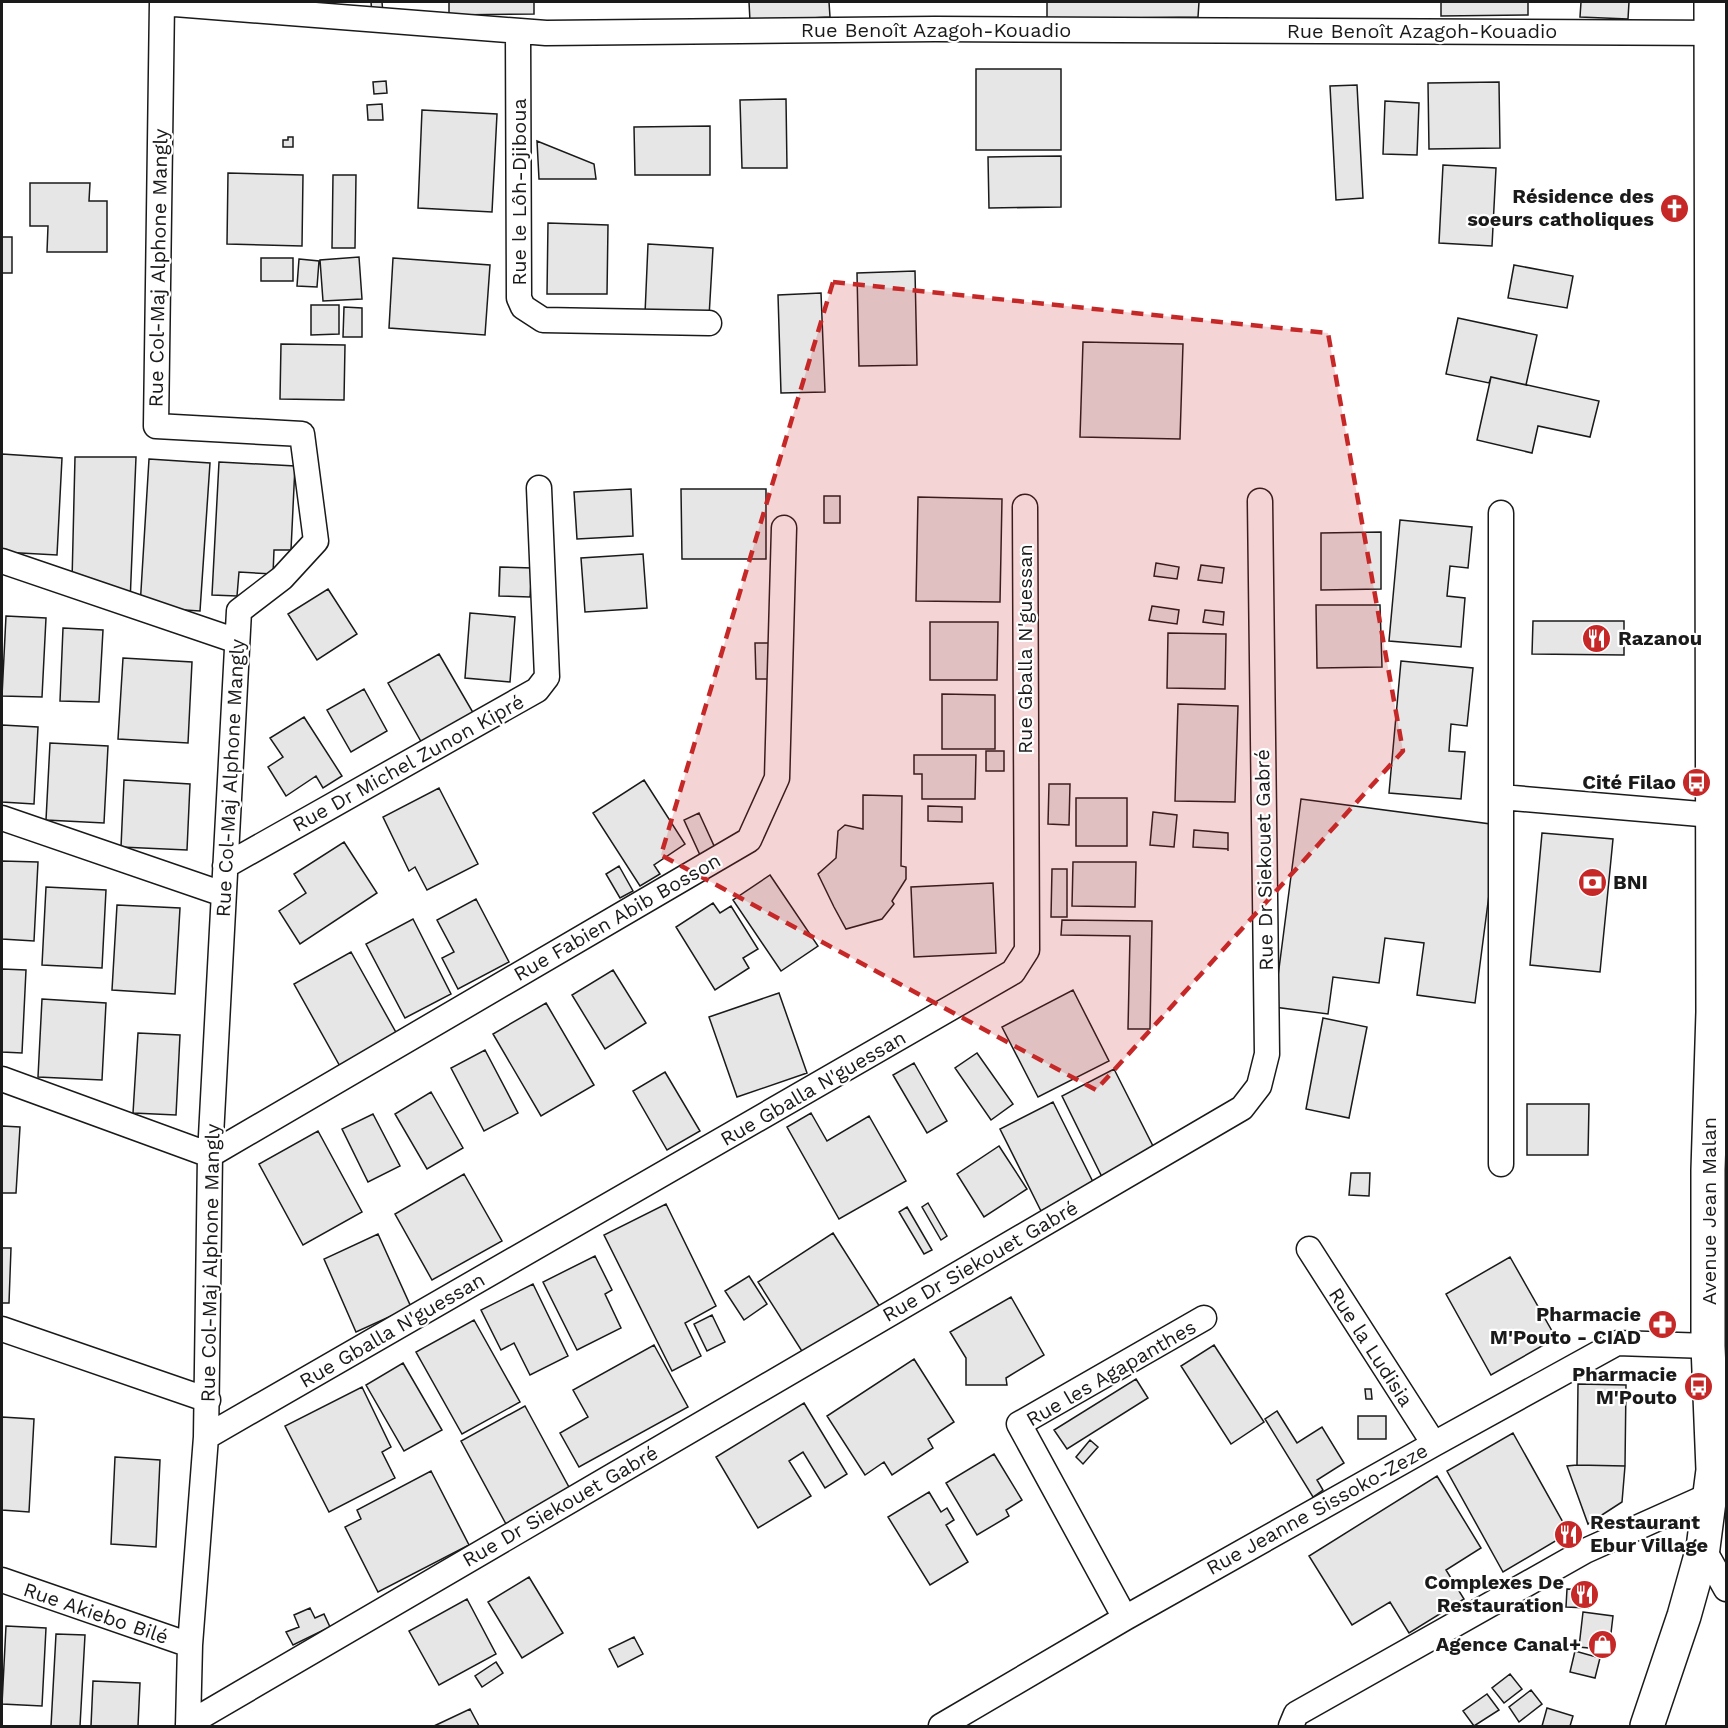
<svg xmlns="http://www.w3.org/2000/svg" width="1728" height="1728" viewBox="0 0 1728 1728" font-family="'Work Sans',sans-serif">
  <rect width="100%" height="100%" fill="#fff"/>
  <path fill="#e6e6e6" stroke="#1a1a1a" stroke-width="1.5" d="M 371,2 L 382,2 L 383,14 L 372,14 Z
    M 449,2 L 534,2 L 534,14 L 449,15 Z
    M 749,2 L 829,2 L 830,17 L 750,21 Z
    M 1047,2 L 1199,2 L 1198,17 L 1047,19 Z
    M 1441,2 L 1528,2 L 1528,15 L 1441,16 Z
    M 1581,2 L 1629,2 L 1628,19 L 1580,17 Z
    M 976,69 L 1061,69 L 1061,150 L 976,150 Z
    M 386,81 L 387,93 L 374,94 L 373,82 Z
    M 1499,82 L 1500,148 L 1429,149 L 1428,83 Z
    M 1357,85 L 1363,198 L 1336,200 L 1330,86 Z
    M 786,99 L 787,168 L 742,168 L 740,100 Z
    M 1385,101 L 1419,103 L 1417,155 L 1383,154 Z
    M 382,104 L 383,120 L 368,120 L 367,105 Z
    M 422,110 L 497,114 L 492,212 L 418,208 Z
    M 710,126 L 710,175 L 635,175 L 634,127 Z
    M 288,137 L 293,137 L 293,147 L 283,147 L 283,140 L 288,140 Z
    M 537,141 L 594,164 L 596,179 L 539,179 Z
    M 1061,156 L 1061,207 L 989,208 L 988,157 Z
    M 1443,165 L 1496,168 L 1492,246 L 1439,243 Z
    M 228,173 L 303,175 L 302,246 L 227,244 Z
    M 333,175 L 356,175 L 355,248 L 332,248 Z
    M 30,183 L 90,183 L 89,201 L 107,201 L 107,252 L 47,252 L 48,226 L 30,226 Z
    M 548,223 L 608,225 L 607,294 L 547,294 Z
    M 2,237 L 12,237 L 12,273 L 2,273 Z
    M 648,244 L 713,248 L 709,317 L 645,314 Z
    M 359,257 L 362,299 L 323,301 L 320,260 Z
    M 261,258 L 293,258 L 293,281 L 261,281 Z
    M 393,258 L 490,265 L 485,335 L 389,328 Z
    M 299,259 L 319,261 L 317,287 L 297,286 Z
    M 1514,265 L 1573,276 L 1567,308 L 1508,298 Z
    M 915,271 L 917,365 L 859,366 L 857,273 Z
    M 821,293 L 825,392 L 781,393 L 778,295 Z
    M 311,305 L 339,305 L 339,334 L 311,335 Z
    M 344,307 L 362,308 L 362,337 L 343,337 Z
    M 1458,318 L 1537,335 L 1526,385 L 1491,377 L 1489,383 L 1446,374 Z
    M 1083,342 L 1183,344 L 1180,439 L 1080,437 Z
    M 281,344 L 345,345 L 344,400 L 280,399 Z
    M 1491,377 L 1599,401 L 1590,437 L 1538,426 L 1532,453 L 1477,440 Z
    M 2,454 L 62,458 L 57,555 L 2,552 Z
    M 75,457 L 136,457 L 130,603 L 72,581 Z
    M 149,459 L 210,463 L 200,611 L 140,607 Z
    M 219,462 L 295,466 L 291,550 L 274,550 L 273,574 L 239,572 L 237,596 L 212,595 Z
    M 631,489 L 633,536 L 577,539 L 574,492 Z
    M 681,489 L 766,489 L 766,559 L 682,559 Z
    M 824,496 L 840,496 L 840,523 L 824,523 Z
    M 918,497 L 1002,499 L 1000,602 L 916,601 Z
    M 1400,520 L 1472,527 L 1468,568 L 1450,566 L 1447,596 L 1465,598 L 1461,647 L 1389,641 Z
    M 1381,532 L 1381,589 L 1321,590 L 1321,533 Z
    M 643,554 L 647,608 L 585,612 L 581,558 Z
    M 1156,563 L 1179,567 L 1177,579 L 1154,576 Z
    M 1201,565 L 1224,568 L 1222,583 L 1198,580 Z
    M 500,567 L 532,568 L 530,597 L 499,596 Z
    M 328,589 L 357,634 L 317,660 L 288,614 Z
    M 1316,605 L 1380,605 L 1382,667 L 1317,668 Z
    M 1152,606 L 1179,610 L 1177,624 L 1149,620 Z
    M 1205,610 L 1224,612 L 1223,625 L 1203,622 Z
    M 470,613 L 515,617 L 510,682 L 465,678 Z
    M 6,616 L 46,618 L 42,697 L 2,696 Z
    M 1533,621 L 1624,621 L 1624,655 L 1532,654 Z
    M 930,622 L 998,622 L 997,680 L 930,680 Z
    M 63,628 L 103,630 L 99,702 L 60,701 Z
    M 1168,633 L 1226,634 L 1225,689 L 1167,688 Z
    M 755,643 L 769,643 L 770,679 L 756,679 Z
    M 439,654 L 475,716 L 423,745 L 388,683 Z
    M 123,658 L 192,662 L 188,743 L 118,739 Z
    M 1401,661 L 1473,668 L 1467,726 L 1451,724 L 1449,751 L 1465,752 L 1461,799 L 1389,793 Z
    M 364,689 L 387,731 L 351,752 L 327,710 Z
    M 942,694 L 995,695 L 995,749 L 942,749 Z
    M 1178,704 L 1238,706 L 1235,802 L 1175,801 Z
    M 304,717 L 342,776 L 323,788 L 316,776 L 286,796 L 268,767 L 283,757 L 270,738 Z
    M 2,725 L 38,727 L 34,804 L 2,802 Z
    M 50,743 L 108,746 L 104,823 L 46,820 Z
    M 986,751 L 1004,751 L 1004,771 L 986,771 Z
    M 914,755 L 976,755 L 975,799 L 922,799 L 922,774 L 914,774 Z
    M 124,780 L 190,784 L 187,850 L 121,847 Z
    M 644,780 L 685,844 L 654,865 L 660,874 L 640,886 L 593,813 Z
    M 1049,784 L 1070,784 L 1069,825 L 1048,824 Z
    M 439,788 L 478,864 L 427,890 L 415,867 L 409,871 L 383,817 Z
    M 863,795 L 902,796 L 901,866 L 906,867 L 906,879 L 892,901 L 894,904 L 882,919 L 846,929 L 834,907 L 818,874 L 836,858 L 838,831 L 845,825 L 863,829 Z
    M 1076,798 L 1127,798 L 1127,846 L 1076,846 Z
    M 1301,799 L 1498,825 L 1475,1003 L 1417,995 L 1424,943 L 1385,938 L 1379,983 L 1333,977 L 1328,1014 L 1274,1007 Z
    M 928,806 L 962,807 L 962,822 L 928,821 Z
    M 1153,812 L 1177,815 L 1174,847 L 1150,845 Z
    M 699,813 L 715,848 L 700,855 L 684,820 Z
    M 1194,830 L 1228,833 L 1228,851 L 1228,849 L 1193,847 Z
    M 1542,833 L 1613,839 L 1600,972 L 1530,965 Z
    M 344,842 L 377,893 L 300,944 L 279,911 L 306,893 L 294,874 Z
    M 2,861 L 38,862 L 34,941 L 2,939 Z
    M 1073,862 L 1136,862 L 1135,907 L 1072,906 Z
    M 619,866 L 633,891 L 620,898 L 606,874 Z
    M 1052,869 L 1067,869 L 1067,917 L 1051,917 Z
    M 770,875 L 818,946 L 781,971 L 733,900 Z
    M 993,883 L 996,953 L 914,957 L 911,887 Z
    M 46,887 L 106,890 L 102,968 L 42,965 Z
    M 476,899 L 509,962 L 458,989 L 442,958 L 454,952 L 437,920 Z
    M 713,903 L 720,913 L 731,906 L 758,949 L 743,958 L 749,968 L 715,990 L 676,927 Z
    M 117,905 L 180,908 L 175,994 L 112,990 Z
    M 413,919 L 451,994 L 405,1018 L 366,944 Z
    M 1062,920 L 1152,921 L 1150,1029 L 1128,1029 L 1130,936 L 1061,935 Z
    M 351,952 L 398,1036 L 341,1068 L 294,984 Z
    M 2,969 L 26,970 L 22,1053 L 2,1052 Z
    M 613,970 L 646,1023 L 605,1049 L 572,995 Z
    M 1073,990 L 1109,1061 L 1038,1097 L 1002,1027 Z
    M 779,993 L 807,1073 L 737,1097 L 709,1017 Z
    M 42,999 L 106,1003 L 102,1080 L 38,1077 Z
    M 546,1003 L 594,1085 L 541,1116 L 493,1034 Z
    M 1323,1018 L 1367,1027 L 1349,1118 L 1306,1109 Z
    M 138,1033 L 180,1035 L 176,1115 L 133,1113 Z
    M 485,1050 L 518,1113 L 484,1131 L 451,1068 Z
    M 977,1053 L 1013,1104 L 991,1120 L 955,1068 Z
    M 914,1063 L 947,1121 L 927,1133 L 893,1075 Z
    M 1114,1069 L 1156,1152 L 1103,1179 L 1062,1096 Z
    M 665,1072 L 700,1131 L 667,1150 L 633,1091 Z
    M 431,1092 L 463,1148 L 427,1169 L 395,1114 Z
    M 1053,1102 L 1094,1184 L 1041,1211 L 1000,1129 Z
    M 1527,1104 L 1589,1104 L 1588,1155 L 1527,1155 Z
    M 811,1113 L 827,1141 L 869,1116 L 906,1181 L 839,1219 L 787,1127 Z
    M 373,1114 L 400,1166 L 368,1182 L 342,1129 Z
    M 2,1126 L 20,1127 L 16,1193 L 2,1193 Z
    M 318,1131 L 362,1212 L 303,1245 L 259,1164 Z
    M 999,1146 L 1027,1189 L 984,1217 L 957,1174 Z
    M 1351,1173 L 1370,1173 L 1369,1196 L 1349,1195 Z
    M 464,1174 L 502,1241 L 432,1280 L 395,1214 Z
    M 928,1203 L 947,1236 L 941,1240 L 922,1207 Z
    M 666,1204 L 716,1306 L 685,1323 L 701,1356 L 672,1371 L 604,1235 Z
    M 907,1207 L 932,1250 L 924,1254 L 899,1212 Z
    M 833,1233 L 880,1307 L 805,1356 L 758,1282 Z
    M 378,1234 L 411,1307 L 356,1332 L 324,1259 Z
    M 2,1248 L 11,1248 L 9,1303 L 2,1303 Z
    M 595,1256 L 612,1290 L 605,1294 L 621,1328 L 577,1350 L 543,1282 Z
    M 1510,1257 L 1556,1338 L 1491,1375 L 1446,1294 Z
    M 749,1276 L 767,1304 L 744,1320 L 725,1291 Z
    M 533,1284 L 568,1356 L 530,1375 L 514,1343 L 501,1350 L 481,1310 Z
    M 1011,1297 L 1044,1355 L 1006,1378 L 1007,1385 L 966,1385 L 966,1358 L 950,1332 Z
    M 712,1315 L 725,1342 L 707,1351 L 694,1324 Z
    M 474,1320 L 520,1402 L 462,1434 L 416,1352 Z
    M 654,1345 L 688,1407 L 579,1467 L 560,1433 L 588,1417 L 573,1390 Z
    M 1214,1345 L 1264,1422 L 1231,1444 L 1181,1366 Z
    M 914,1359 L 954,1422 L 928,1439 L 933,1448 L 892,1475 L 884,1462 L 865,1475 L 827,1416 Z
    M 403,1363 L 442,1430 L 404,1451 L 366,1385 Z
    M 1136,1379 L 1148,1398 L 1067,1449 L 1054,1430 Z
    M 1578,1384 L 1626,1385 L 1625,1466 L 1577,1465 Z
    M 362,1387 L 391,1447 L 382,1452 L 395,1478 L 329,1512 L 285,1426 Z
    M 1365,1389 L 1371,1389 L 1372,1399 L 1366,1399 Z
    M 804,1403 L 847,1474 L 825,1488 L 803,1452 L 789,1461 L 811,1496 L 758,1528 L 716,1457 Z
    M 525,1406 L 570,1489 L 506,1524 L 461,1441 Z
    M 1277,1411 L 1297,1443 L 1322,1427 L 1344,1463 L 1317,1480 L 1323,1490 L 1313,1497 L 1265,1419 Z
    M 1358,1416 L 1386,1416 L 1386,1439 L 1358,1439 Z
    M 2,1417 L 34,1419 L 29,1512 L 2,1510 Z
    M 1513,1433 L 1569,1533 L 1503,1572 L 1447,1471 Z
    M 1090,1440 L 1098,1447 L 1083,1464 L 1076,1457 Z
    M 994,1454 L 1022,1500 L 1006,1510 L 1009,1516 L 977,1535 L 946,1483 Z
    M 115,1457 L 160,1460 L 156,1547 L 111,1544 Z
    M 1577,1465 L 1625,1466 L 1622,1502 L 1588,1524 L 1567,1466 Z
    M 431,1471 L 469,1545 L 378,1592 L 345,1527 L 361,1519 L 357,1510 Z
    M 1437,1476 L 1481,1548 L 1446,1570 L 1464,1599 L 1409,1633 L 1390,1602 L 1352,1625 L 1309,1556 Z
    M 929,1492 L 941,1512 L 947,1508 L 954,1520 L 946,1525 L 968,1562 L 930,1585 L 888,1517 Z
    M 529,1577 L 563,1633 L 522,1658 L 488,1602 Z
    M 1567,1589 L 1588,1590 L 1588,1608 L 1566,1607 Z
    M 467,1599 L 496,1654 L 439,1685 L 409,1631 Z
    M 310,1608 L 315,1618 L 324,1614 L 330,1627 L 293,1645 L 286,1632 L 299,1627 L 294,1615 Z
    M 1583,1612 L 1613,1616 L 1609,1650 L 1579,1647 Z
    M 6,1626 L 46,1628 L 42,1706 L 2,1704 Z
    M 56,1634 L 85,1635 L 80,1726 L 51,1726 Z
    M 634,1637 L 643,1654 L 618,1667 L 609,1649 Z
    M 1575,1651 L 1600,1658 L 1595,1678 L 1570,1672 Z
    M 496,1662 L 503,1673 L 482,1687 L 475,1676 Z
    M 1510,1674 L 1522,1689 L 1504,1703 L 1492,1688 Z
    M 93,1681 L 140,1683 L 138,1726 L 91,1726 Z
    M 1531,1690 L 1542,1704 L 1519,1722 L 1509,1707 Z
    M 1487,1694 L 1499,1710 L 1474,1726 L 1463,1711 Z
    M 1547,1708 L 1573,1716 L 1570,1726 L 1542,1726 Z
    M 470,1709 L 479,1726 L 434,1726 Z"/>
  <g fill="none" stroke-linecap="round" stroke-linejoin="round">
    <defs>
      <path id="street" d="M 162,2 L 156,426 L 302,434 L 316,541 L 282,578 L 239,611 L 210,1155 L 206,1437 L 190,1645 L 188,1726
        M 162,3 L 546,33 L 935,29 L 1726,33
        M 518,31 L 519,298 L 523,307 L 543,320 L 709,323
        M 1501,513 L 1501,1164
        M 2,561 L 237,641
        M 1501,797 L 1712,815 L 1726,815
        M 2,818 L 223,894
        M 225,866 L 537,690 L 547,677 L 539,488
        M 2,1079 L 210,1155 L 749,840 L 777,778 L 784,528
        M 1309,1249 L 1434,1444
        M 2,1329 L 208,1400
        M 206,1437 L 1013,972 L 1027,950 L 1025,507
        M 1703,1548 L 1726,1589
        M 2,1580 L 190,1645
        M 1125,1618 L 1019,1424 L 1204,1318
        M 188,1724 L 1242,1108 L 1259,1086 L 1267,1054 L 1260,501
        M 941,1726 L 1125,1618 L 1434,1444 L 1617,1343 L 1708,1346
        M 1291,1726 L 1296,1714 L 1585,1551 L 1710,1495"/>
      <path id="secondary" d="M 1647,1726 L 1684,1616 L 1703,1548 L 1713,1470 L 1708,1346 L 1708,1170 L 1713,1012 L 1711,2"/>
    </defs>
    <use href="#street" stroke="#1a1a1a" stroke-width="27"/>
    <use href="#secondary" stroke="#1a1a1a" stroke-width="36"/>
    <use href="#street" stroke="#fff" stroke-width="24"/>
    <use href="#secondary" stroke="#fff" stroke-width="33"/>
  </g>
  <path fill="#c62828" fill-opacity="0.2" stroke="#c62828" stroke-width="4.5" stroke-dasharray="12 8" stroke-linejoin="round" d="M 833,282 L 1328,333 L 1403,751 L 1096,1090 L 661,855 Z"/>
  <defs>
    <symbol id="church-disc" viewBox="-11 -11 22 22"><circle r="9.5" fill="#c62828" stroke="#fff"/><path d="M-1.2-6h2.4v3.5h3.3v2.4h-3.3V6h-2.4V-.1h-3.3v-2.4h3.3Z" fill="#fff"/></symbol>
    <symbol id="restaurant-disc" viewBox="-11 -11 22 22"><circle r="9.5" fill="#c62828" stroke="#fff"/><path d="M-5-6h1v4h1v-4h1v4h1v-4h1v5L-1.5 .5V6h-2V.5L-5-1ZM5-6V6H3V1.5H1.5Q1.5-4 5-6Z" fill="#fff"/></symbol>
    <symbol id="bus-disc" viewBox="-11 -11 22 22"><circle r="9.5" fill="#c62828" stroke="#fff"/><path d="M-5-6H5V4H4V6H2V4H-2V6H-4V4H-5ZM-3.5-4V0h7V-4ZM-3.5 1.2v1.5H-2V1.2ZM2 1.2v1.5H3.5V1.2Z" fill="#fff"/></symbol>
    <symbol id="bank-disc" viewBox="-11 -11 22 22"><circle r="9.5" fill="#c62828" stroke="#fff"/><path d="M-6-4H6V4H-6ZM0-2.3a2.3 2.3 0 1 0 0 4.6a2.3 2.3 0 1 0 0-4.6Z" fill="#fff"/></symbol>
    <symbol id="pharmacy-disc" viewBox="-11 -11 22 22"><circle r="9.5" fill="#c62828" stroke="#fff"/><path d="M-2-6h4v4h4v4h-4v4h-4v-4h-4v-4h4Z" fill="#fff"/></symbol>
    <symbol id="shop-disc" viewBox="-11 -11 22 22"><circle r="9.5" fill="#c62828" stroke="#fff"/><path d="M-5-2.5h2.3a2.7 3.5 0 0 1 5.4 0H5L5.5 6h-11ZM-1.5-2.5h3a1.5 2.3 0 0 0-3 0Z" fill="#fff"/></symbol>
  </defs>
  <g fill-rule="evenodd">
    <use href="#church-disc" x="1658" y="192" width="33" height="33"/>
    <use href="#restaurant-disc" x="1580" y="622" width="33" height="33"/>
    <use href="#bus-disc" x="1680" y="766" width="33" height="33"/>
    <use href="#bank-disc" x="1576" y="866" width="33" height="33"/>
    <use href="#pharmacy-disc" x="1646" y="1308" width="33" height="33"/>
    <use href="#bus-disc" x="1682" y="1370" width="33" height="33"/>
    <use href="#restaurant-disc" x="1552" y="1518" width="33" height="33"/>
    <use href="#restaurant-disc" x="1568" y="1578" width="33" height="33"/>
    <use href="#shop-disc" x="1586" y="1628" width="33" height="33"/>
  </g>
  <g text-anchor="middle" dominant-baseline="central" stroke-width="4.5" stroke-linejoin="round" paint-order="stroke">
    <g font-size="20" fill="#1a1a1a" stroke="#fff">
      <text x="936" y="30">Rue Benoît Azagoh-Kouadio</text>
      <text x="1422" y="31">Rue Benoît Azagoh-Kouadio</text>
      <text transform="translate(519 192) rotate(-90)">Rue le Lôh-Djiboua</text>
      <text transform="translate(158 268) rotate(-89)">Rue Col-Maj Alphone Mangly</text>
      <text transform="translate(1025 649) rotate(-90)">Rue Gballa N'guessan</text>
      <text transform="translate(408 763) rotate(-29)">Rue Dr Michel Zunon Kipré</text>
      <text transform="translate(230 778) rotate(-87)">Rue Col-Maj Alphone Mangly</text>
      <text transform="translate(1264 860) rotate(-91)">Rue Dr Siekouet Gabré</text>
      <text transform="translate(617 917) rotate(-30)">Rue Fabien Abib Bosson</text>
      <text transform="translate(813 1088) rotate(-30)">Rue Gballa N'guessan</text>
      <text transform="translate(1709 1211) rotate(-90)">Avenue Jean Malan</text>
      <text transform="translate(980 1261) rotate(-30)">Rue Dr Siekouet Gabré</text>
      <text transform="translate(210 1263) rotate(-89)">Rue Col-Maj Alphone Mangly</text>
      <text transform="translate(392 1330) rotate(-30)">Rue Gballa N'guessan</text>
      <text transform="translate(1371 1347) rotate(57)">Rue la Ludisia</text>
      <text transform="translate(1111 1373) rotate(-30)">Rue les Agapanthes</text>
      <text transform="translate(560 1506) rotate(-30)">Rue Dr Siekouet Gabré</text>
      <text transform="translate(1317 1509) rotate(-29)">Rue Jeanne Sissoko-Zeze</text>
      <text transform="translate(96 1613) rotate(19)">Rue Akiebo Bilé</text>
    </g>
    <g font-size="20" font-weight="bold" fill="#1a1a1a" stroke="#fff" text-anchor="end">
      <text x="1654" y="196">Résidence des<tspan x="1654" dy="23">soeurs catholiques</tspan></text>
      <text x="1618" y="638" text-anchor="start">Razanou</text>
      <text x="1676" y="782">Cité Filao</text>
      <text x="1613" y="882" text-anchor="start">BNI</text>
      <text x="1641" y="1314">Pharmacie<tspan x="1641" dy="23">M'Pouto - CIAD</tspan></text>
      <text x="1677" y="1374">Pharmacie<tspan x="1677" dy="23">M'Pouto</tspan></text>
      <text x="1590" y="1522" text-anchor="start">Restaurant<tspan x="1590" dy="23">Ebur Village</tspan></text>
      <text x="1564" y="1582">Complexes De<tspan x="1564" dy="23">Restauration</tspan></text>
      <text x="1581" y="1644">Agence Canal+</text>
    </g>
  </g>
  <rect width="1728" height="1728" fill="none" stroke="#1a1a1a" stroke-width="6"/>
</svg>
